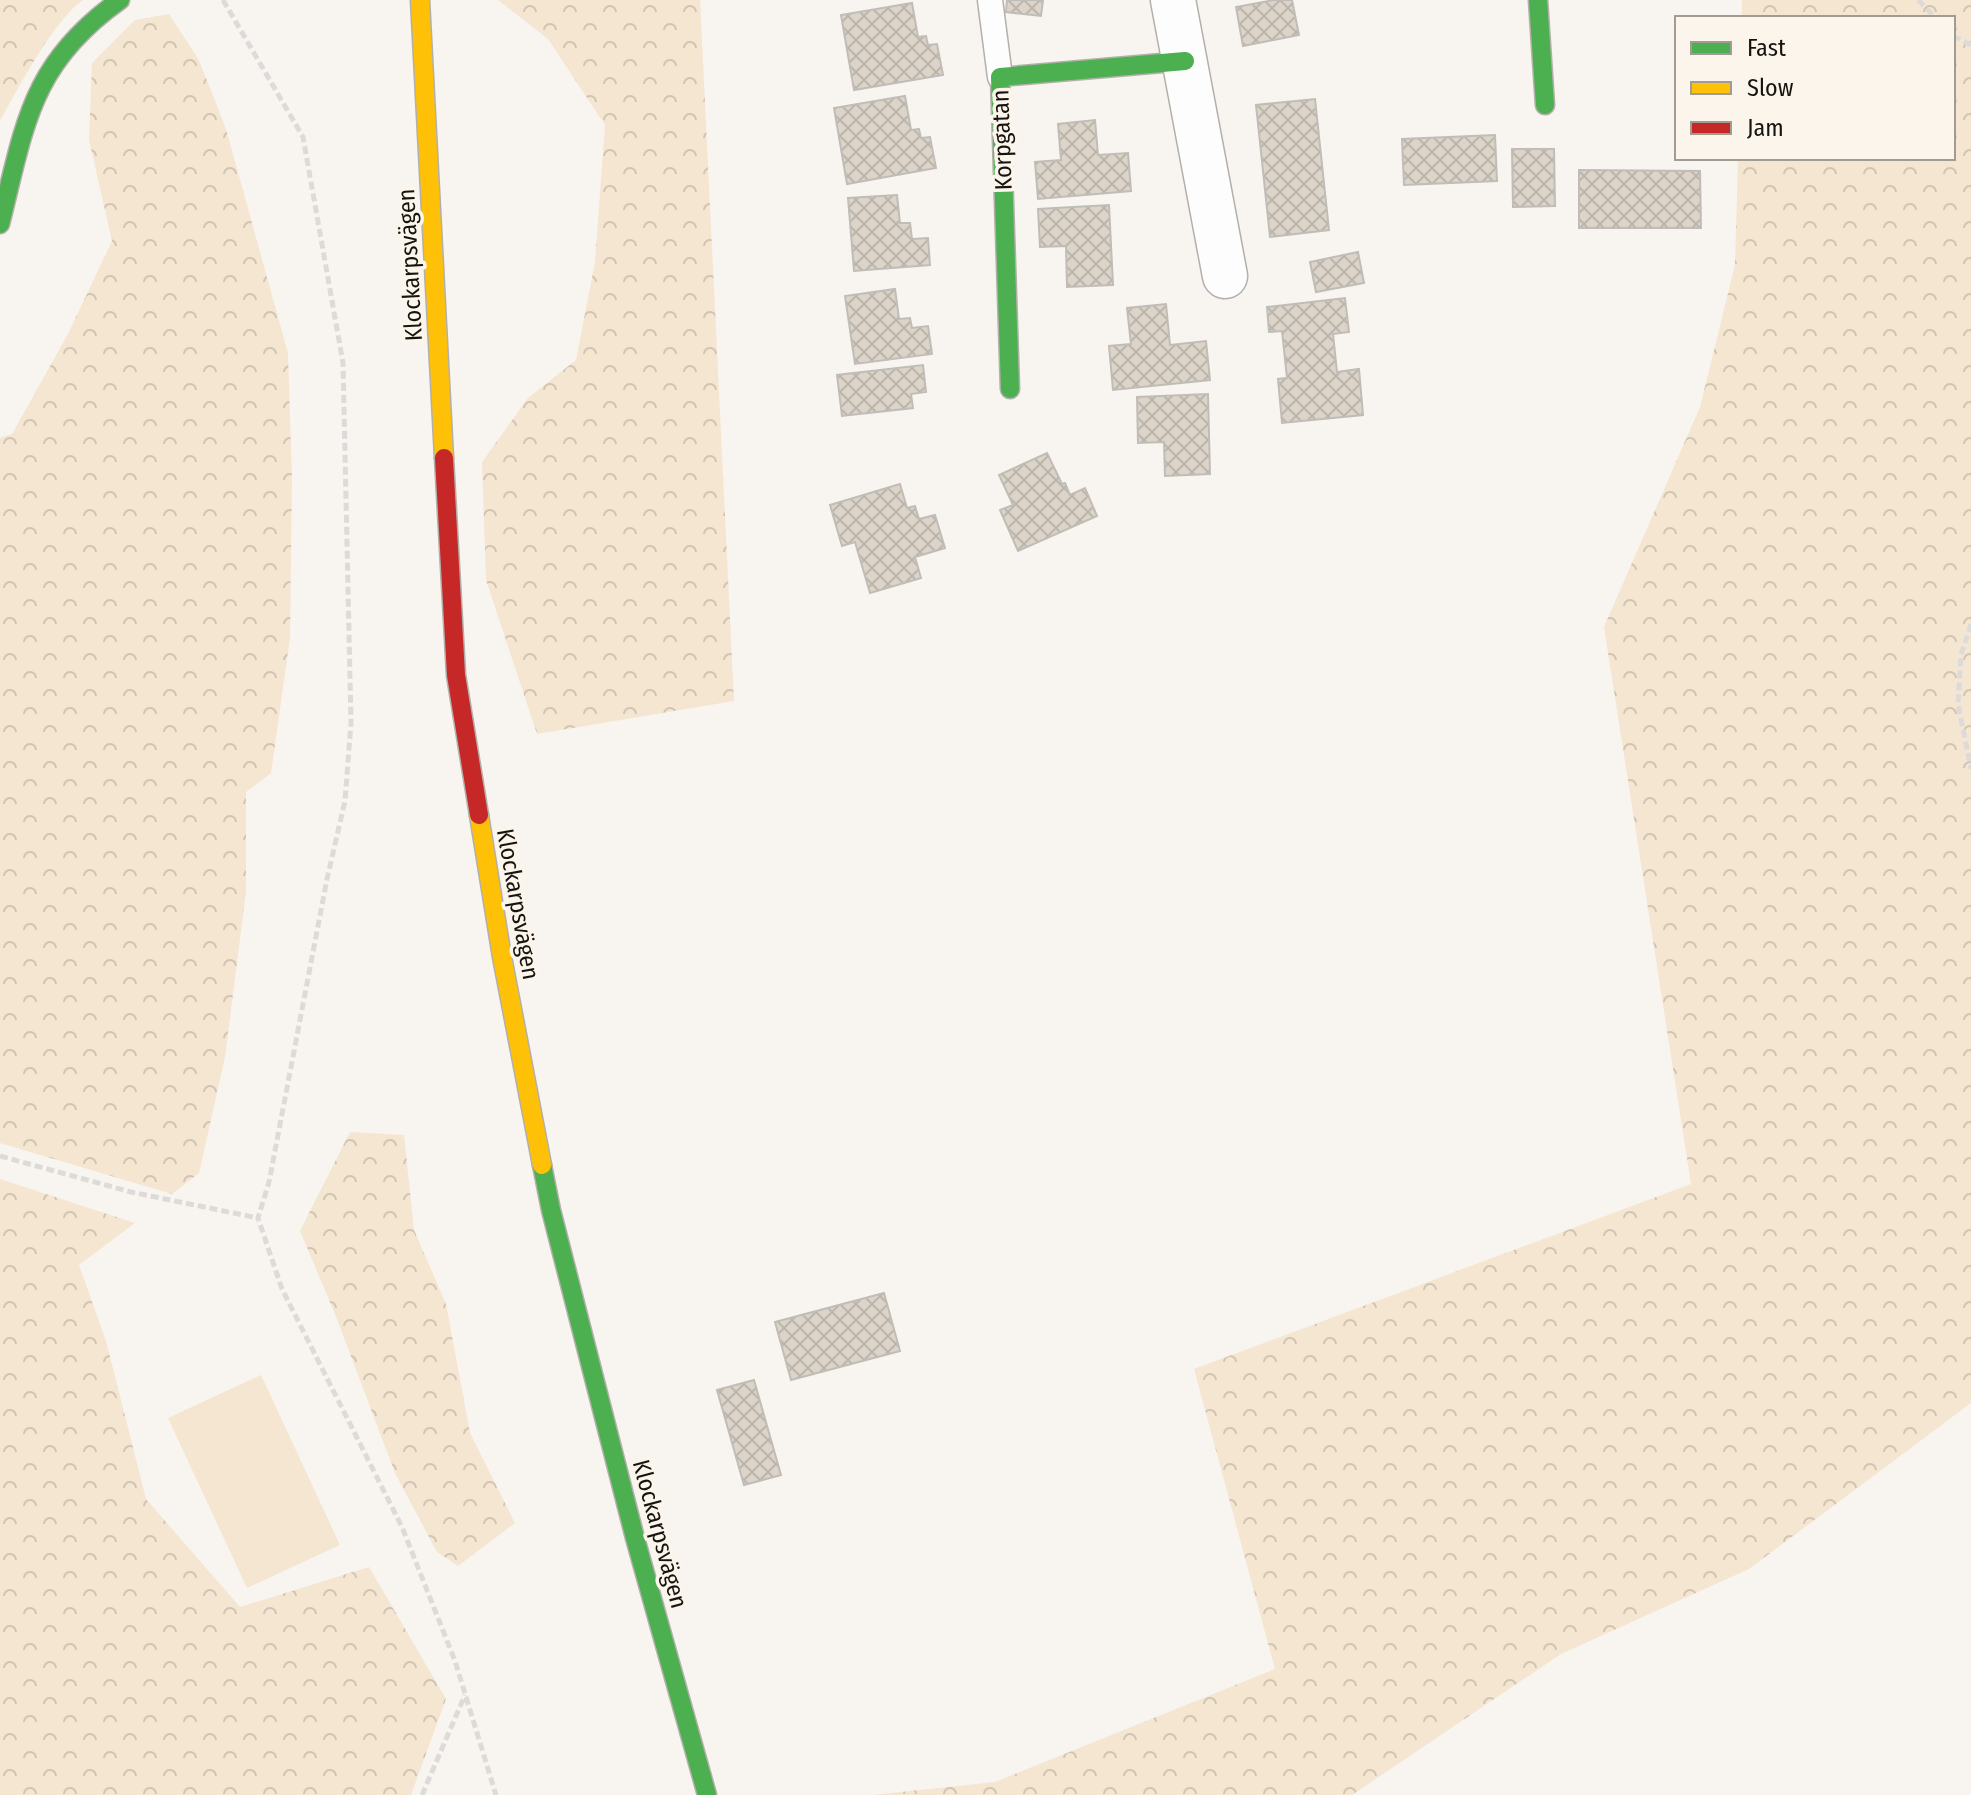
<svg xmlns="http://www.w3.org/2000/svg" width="1971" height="1795" viewBox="0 0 1971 1795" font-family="'Fira Sans Condensed',sans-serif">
  <defs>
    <pattern id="forest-crowns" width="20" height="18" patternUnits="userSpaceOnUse" patternTransform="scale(2)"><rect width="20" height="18" fill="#f5e6d2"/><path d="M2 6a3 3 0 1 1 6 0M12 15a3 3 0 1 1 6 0" fill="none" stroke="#d1c4b3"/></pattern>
    <pattern id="building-cross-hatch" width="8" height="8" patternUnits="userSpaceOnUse" patternTransform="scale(2)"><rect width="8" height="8" fill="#dcd4c8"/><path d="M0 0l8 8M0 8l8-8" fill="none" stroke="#bcb5ab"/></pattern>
  </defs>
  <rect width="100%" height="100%" fill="#f8f4ef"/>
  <path fill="url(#forest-crowns)" d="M 0,0 L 83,0 C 54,20 18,88 0,121 Z
    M 498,0 L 700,0 L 734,701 L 537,734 L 486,580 L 482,462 L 528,398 L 576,360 L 595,262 L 605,125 L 548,39 Z
    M 1742,0 L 1971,0 L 1971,1403 L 1749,1569 L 1561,1654 L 1352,1795 L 872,1795 L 995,1782 L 1275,1669 L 1194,1369 L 1691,1184 L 1604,627 L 1700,407 L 1735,265 L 1738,158 L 1953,158 L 1953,18 L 1742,18 Z
    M 169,14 L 199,60 L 226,129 L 288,353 L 292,478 L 290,638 L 271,773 L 246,792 L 246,892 L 225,1057 L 199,1173 L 172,1194 L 0,1143 L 0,438 L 12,434 L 68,334 L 112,241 L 89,140 L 92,63 L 135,20 Z
    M 350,1132 L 404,1135 L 414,1230 L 446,1304 L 470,1433 L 515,1523 L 458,1566 L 437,1552 L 395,1473 L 335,1314 L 300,1231 Z
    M 0,1179 L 135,1223 L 79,1265 L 106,1341 L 146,1499 L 240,1607 L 369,1567 L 446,1699 L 411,1795 L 0,1795 Z"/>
  <path fill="#f5e6d2" d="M 261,1375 L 340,1545 L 247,1588 L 168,1418 Z"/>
  <path fill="url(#building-cross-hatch)" stroke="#c0bdb9" stroke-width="2" d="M 1007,0 L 1043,0 L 1041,16 L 1006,12 Z
    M 1274,0 L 1292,0 L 1299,35 L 1243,46 L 1236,7 Z
    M 912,3 L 918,37 L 926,36 L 928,45 L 937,44 L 943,75 L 854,90 L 841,15 Z
    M 905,96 L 911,130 L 919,129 L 921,138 L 930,137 L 936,168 L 847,184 L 834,108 Z
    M 1315,99 L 1329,230 L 1270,237 L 1256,105 Z
    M 1095,120 L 1098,155 L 1128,153 L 1131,191 L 1038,199 L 1035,162 L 1061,160 L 1058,124 Z
    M 1495,135 L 1497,181 L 1404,185 L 1402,139 Z
    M 1512,149 L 1554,149 L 1555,206 L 1513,207 Z
    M 1579,170 L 1700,171 L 1701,228 L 1579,228 Z
    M 897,195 L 900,223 L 910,223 L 912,239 L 928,238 L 930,265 L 854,271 L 848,198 Z
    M 1109,205 L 1113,285 L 1067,287 L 1066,246 L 1040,247 L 1038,209 Z
    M 1358,252 L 1364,283 L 1316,292 L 1310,262 Z
    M 895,289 L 899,319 L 910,318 L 912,328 L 928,326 L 932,354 L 855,364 L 845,296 Z
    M 1345,298 L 1349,332 L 1333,334 L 1337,372 L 1359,369 L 1363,415 L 1282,423 L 1278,379 L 1287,378 L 1282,331 L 1269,332 L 1267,307 Z
    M 1166,304 L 1170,345 L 1206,341 L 1210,380 L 1113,390 L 1109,346 L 1131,344 L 1127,308 Z
    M 923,365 L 926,392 L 911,394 L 913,408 L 842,416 L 837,375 Z
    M 1208,394 L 1210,474 L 1165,476 L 1164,442 L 1138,443 L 1137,397 Z
    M 1047,453 L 1062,484 L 1065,483 L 1070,495 L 1085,488 L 1097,516 L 1018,551 L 1000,510 L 1013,505 L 999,475 Z
    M 900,484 L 907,508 L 915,506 L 919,519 L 935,515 L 945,548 L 915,557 L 921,578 L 870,593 L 855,542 L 842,546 L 830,505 Z
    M 884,1293 L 900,1351 L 791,1380 L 775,1322 Z
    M 754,1380 L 781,1475 L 744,1485 L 717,1390 Z"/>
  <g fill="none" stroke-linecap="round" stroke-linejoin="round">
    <defs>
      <path id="lane" d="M 990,0 L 1000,77"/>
      <path id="street" d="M 1173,0 L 1225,276"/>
      <path id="fast" d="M 1538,0 L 1545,105
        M 0,224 C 25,125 30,64 120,0
        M 1010,389 L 1000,77 L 1185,61
        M 542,1165 L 551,1210 L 635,1538 L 707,1795"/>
      <path id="slow" d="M 420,0 L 444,458
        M 479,815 L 502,957 L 542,1165"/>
      <path id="jam" d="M 444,458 L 456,675 L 479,815"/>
    </defs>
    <use href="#lane" stroke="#b3b0ac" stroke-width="27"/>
    <use href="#street" stroke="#b3b0ac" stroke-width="47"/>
    <use href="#fast" stroke="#b3b0ac" stroke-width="21"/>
    <use href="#slow" stroke="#b3b0ac" stroke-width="21"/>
    <use href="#jam" stroke="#b3b0ac" stroke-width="21"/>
    <path stroke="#dddbda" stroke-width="5" stroke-dasharray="8 4" stroke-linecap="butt" d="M 223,0 L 303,137 L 343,363 L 351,723 L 345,801 L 327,879 L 269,1182 L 258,1218 L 282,1289 L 402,1527 L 455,1661 L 496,1795
      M 1918,0 L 1936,18
      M 1953,36 L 1971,45
      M 1971,624 L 1961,655 L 1958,704 L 1971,769
      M 0,1156 L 131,1192 L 258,1218
      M 422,1795 L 465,1695"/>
    <use href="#lane" stroke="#fefdfd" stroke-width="24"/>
    <use href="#street" stroke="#fefdfd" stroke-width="44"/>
    <use href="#fast" stroke="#4caf50" stroke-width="18"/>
    <use href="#slow" stroke="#ffc107" stroke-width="18"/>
    <use href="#jam" stroke="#c62828" stroke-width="18"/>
  </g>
  <g text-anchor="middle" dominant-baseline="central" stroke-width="7" stroke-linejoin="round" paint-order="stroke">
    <g font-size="24" fill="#161410" stroke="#fcf5eb">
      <text transform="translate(1002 140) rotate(-92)">Korpgatan</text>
      <text transform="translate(410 265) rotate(-93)">Klockarpsvägen</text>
      <text transform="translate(518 904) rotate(80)">Klockarpsvägen</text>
      <text transform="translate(660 1534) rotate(75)">Klockarpsvägen</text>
    </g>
  </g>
  <rect x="1675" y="16" width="280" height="144" fill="#fcf5eb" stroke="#a09b93" stroke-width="2"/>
  <rect x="1691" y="42" width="40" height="12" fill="#4caf50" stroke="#a09b93" stroke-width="2"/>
  <text x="1747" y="56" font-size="24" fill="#161410">Fast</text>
  <rect x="1691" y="82" width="40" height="12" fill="#ffc107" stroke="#a09b93" stroke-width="2"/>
  <text x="1747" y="96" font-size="24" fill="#161410">Slow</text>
  <rect x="1691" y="122" width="40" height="12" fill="#c62828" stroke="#a09b93" stroke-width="2"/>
  <text x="1747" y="136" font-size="24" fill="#161410">Jam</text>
</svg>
